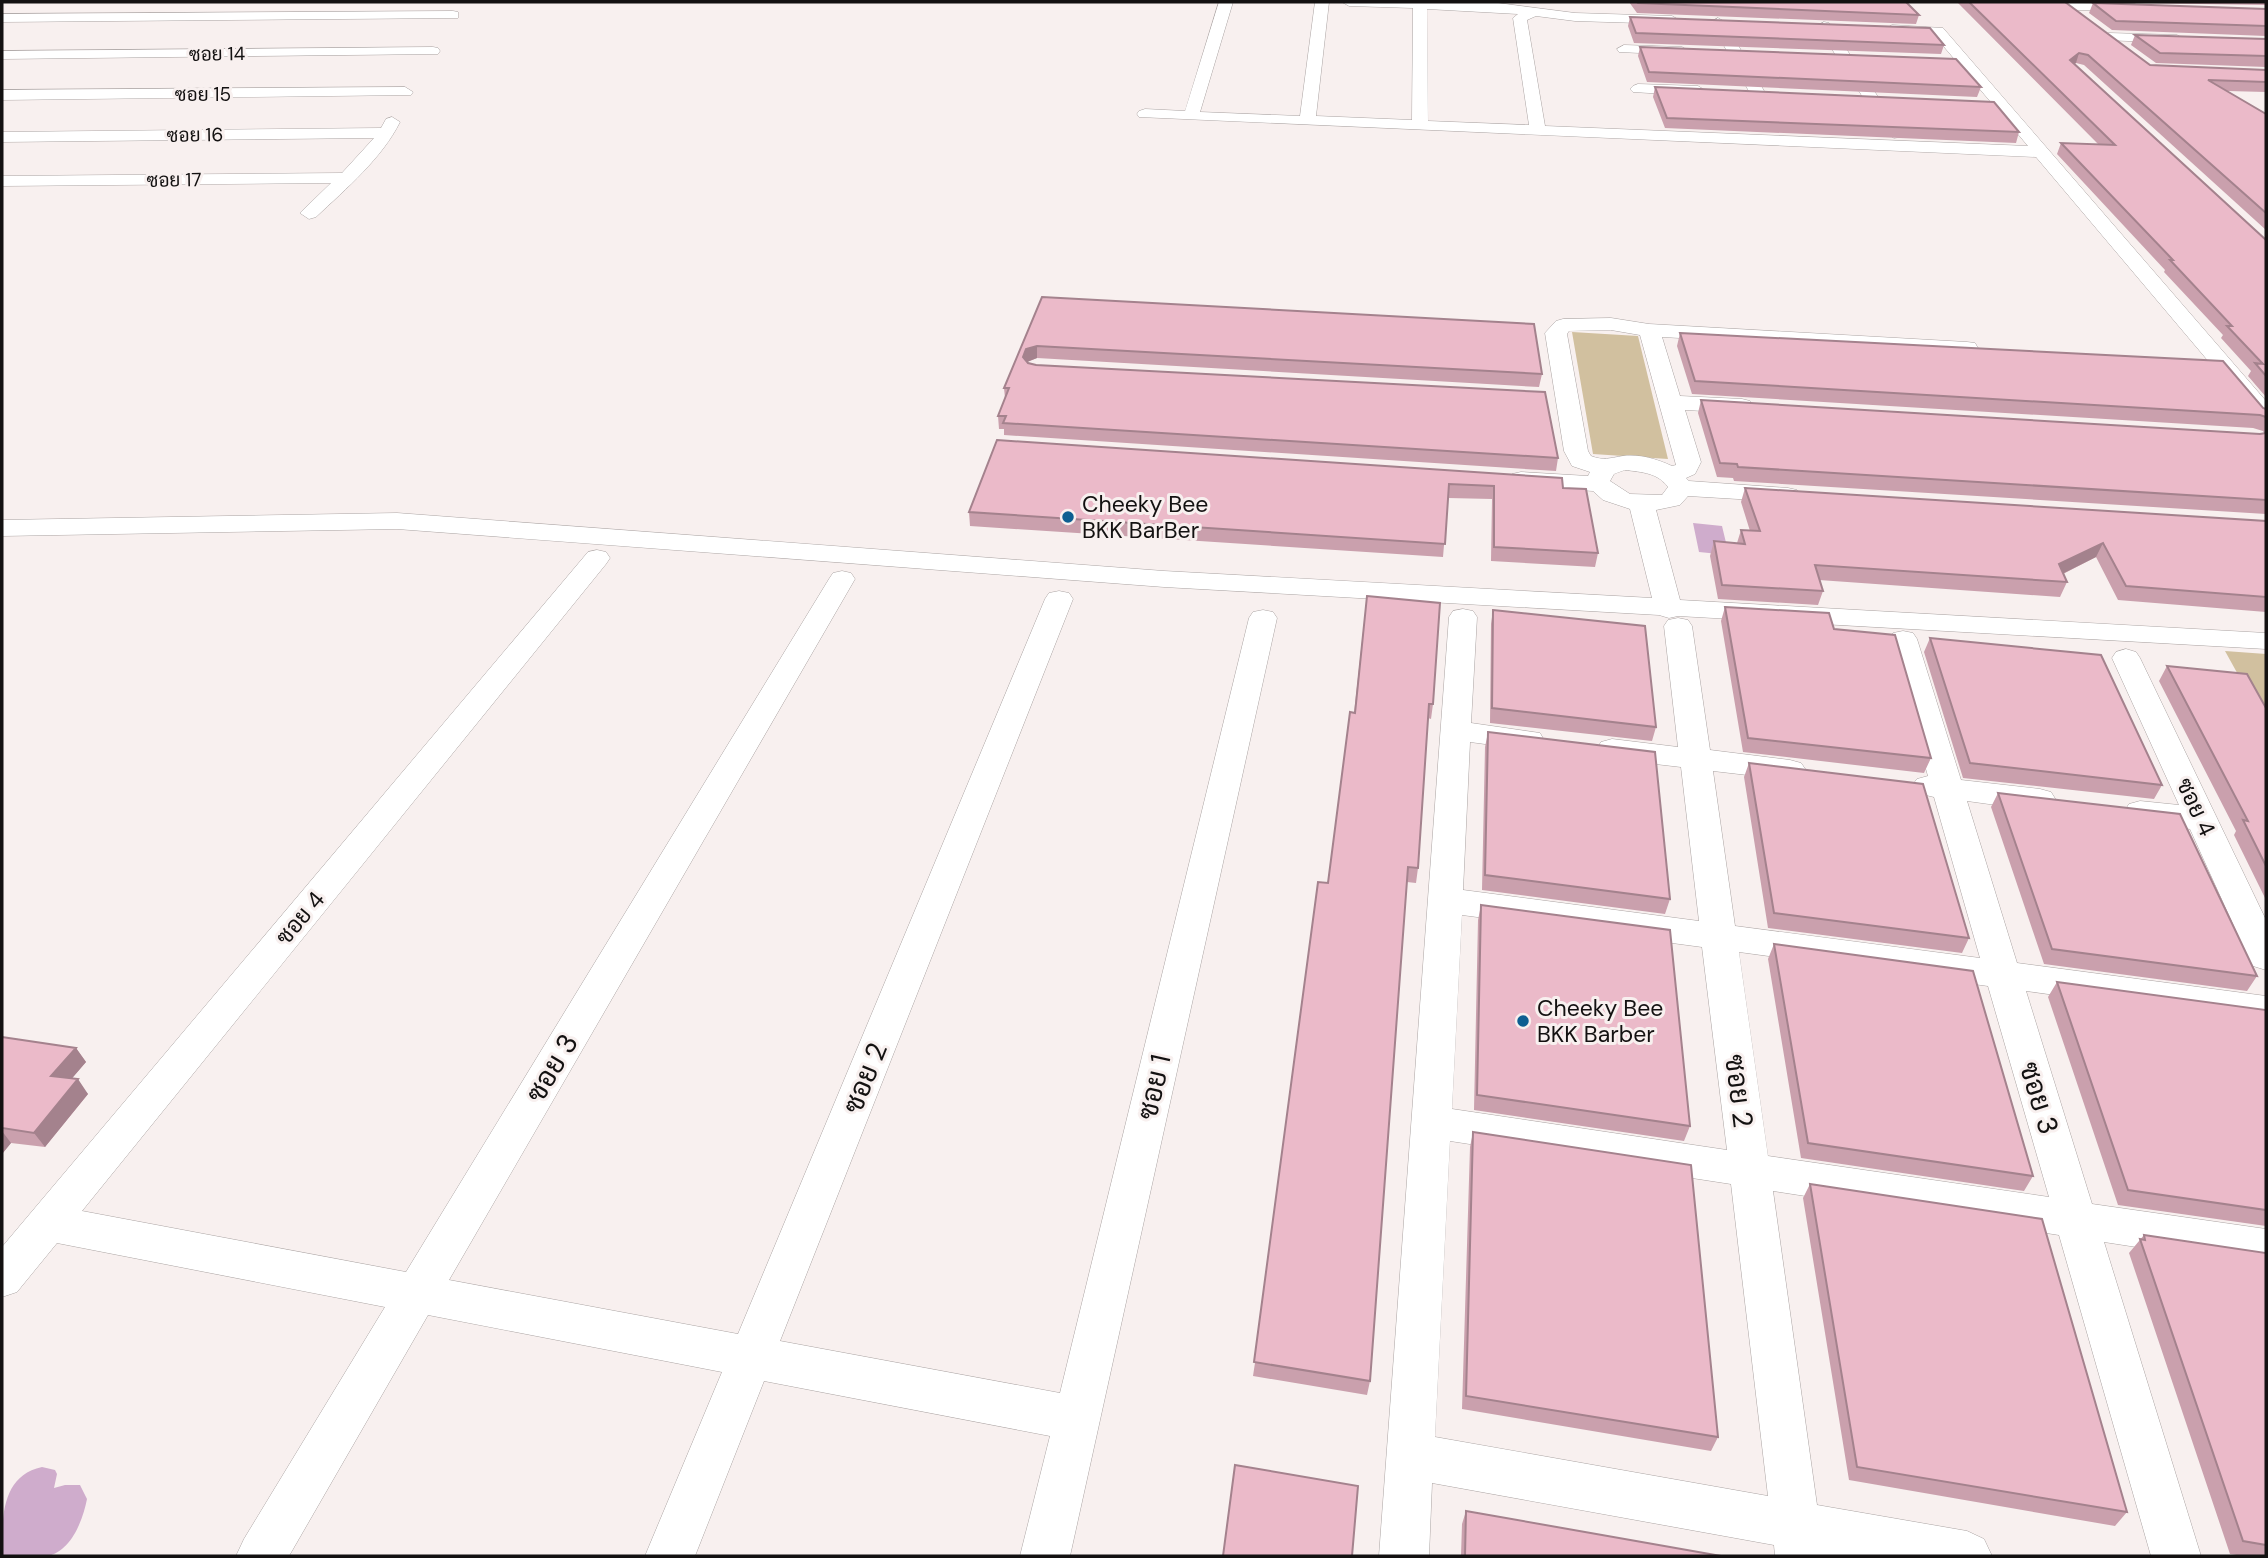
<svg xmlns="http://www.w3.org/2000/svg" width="2268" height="1558" viewBox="0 0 2268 1558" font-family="'DM Sans',Sarabun,sans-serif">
  <rect width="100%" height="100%" fill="#f8f0ef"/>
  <path fill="#d1c09f" d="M 1572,332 L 1638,336 L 1668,459 L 1593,454 Z
    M 2225,651 L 2266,654 L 2266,725 Z"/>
  <path fill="#cfaccc" d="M 1693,523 L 1722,526 L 1729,555 L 1699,552 Z
    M 42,1467 L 55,1470 L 57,1474 L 54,1488 L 65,1485 L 80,1485 L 87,1499 C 83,1520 71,1552 47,1556 C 33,1558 16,1556 2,1556 C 2,1521 0,1476 42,1467 Z"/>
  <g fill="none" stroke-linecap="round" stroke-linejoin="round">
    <defs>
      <path id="minor" d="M 1219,2 L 1233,2 L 1200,112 L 1300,116 L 1315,2 L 1329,2 L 1316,116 L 1412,120 L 1413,8 L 1349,6 L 1342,2 L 1498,3 L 1575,13 L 1672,16 L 1679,20 L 1672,24 L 1575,21 L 1536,16 L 1527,20 L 1545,126 L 2028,146 L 1934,35 L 1892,33 L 1885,29 L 1892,25 L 1943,28 L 2266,401 L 2266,422 L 2258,420 L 2036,157 L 1139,117 L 1137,114 L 1139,111 L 1145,109 L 1185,111 ZM 1427,9 L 1518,14 L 1513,18 L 1529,125 L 1428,121 Z
        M 2021,2 L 2135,4 L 2142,8 L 2135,12 L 2026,8 L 2021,7 Z
        M 453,11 L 458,12 L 458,18 L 2,22 L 2,14 Z
        M 1718,18 L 1725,22 L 1785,128 L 1783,131 L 1771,131 L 1769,128 L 1711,22 Z
        M 1824,22 L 1829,23 L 1902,133 L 1900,137 L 1894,138 L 1886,133 L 1817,26 Z
        M 2109,33 L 2177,35 L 2184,39 L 2177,43 L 2104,40 L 2102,37 Z
        M 1624,45 L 1682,47 L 1689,51 L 1682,55 L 1619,52 L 1617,49 Z
        M 433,47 L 438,48 L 440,51 L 438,54 L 2,59 L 2,51 Z
        M 1638,84 L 1698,86 L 1706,91 L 1698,96 L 1633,92 L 1630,89 L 1633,86 Z
        M 405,87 L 413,92 L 411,95 L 2,100 L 2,90 Z
        M 392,117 L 400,122 C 382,158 347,188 316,217 L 309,219 L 300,213 L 331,183 L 2,186 L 2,176 L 342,173 L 374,138 L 2,142 L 2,132 L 381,128 L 386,119 Z
        M 1611,318 L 1649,324 L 1967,342 L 1975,343 L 1978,348 L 1975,353 L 1967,354 L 1662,337 L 1680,396 L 1742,399 L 1750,401 L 1753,406 L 1750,411 L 1742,413 L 1685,410 L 1701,462 L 1695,474 L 1686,478 L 1689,481 L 1788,488 L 1797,490 L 1800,495 L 1797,500 L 1788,502 L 1688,496 L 1680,505 L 1656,510 L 1680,600 L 2266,633 L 2266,649 L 1678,616 L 1669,618 L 1659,615 L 1164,587 L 397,529 L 2,536 L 2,520 L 397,513 L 1164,571 L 1652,598 L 1630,509 L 1603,500 L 1593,491 L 1521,486 L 1512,484 L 1509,479 L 1512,474 L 1521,472 L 1588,476 L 1590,472 L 1572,466 L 1564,451 L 1545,333 L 1556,321 L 1563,319 ZM 1611,330 L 1640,335 L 1676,465 L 1672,466 C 1657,459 1640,454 1623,456 C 1609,458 1604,461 1591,456 L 1588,451 L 1567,334 L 1569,331 ZM 1625,470 C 1642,472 1658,473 1668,487 L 1662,495 L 1630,494 L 1610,481 L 1614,474 Z
        M 597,550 L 606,552 L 610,558 L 606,564 L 82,1211 L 406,1272 L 829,579 L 833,573 L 842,571 L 851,573 L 855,579 L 449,1280 L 738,1334 L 1045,599 L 1049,593 L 1059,591 L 1069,593 L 1073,599 L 780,1341 L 1060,1393 L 1249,618 L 1253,612 L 1263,610 L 1273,612 L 1277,618 L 1070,1556 L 1020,1556 L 1050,1436 L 764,1381 L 695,1556 L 645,1556 L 722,1372 L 428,1315 L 289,1556 L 236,1556 L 244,1539 L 385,1307 L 57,1243 L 17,1292 L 2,1297 L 2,1247 L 588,552 Z
        M 1463,609 L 1473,611 L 1477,617 L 1471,723 L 1540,733 L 1544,740 L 1540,747 L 1529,750 L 1470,742 L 1463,890 L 1699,921 L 1681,767 L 1612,759 L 1601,756 L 1597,749 L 1601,742 L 1612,739 L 1678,747 L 1664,626 L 1668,620 L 1678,618 L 1688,620 L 1692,626 L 1710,750 L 1790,760 L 1801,763 L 1806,770 L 1801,777 L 1790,780 L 1713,771 L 1735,926 L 1980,958 L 1934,797 L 1917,793 L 1912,786 L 1917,779 L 1928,776 L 1889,639 L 1893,633 L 1903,631 L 1913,633 L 1917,639 L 1961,780 L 2040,789 L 2051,792 L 2056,800 L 2051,808 L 2040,811 L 1967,801 L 2017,963 L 2266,996 L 2266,1024 L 2026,991 L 2092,1204 L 2266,1229 L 2266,1267 L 2104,1242 L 2201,1556 L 2151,1556 L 2059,1235 L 1773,1191 L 1817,1505 L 1967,1531 L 1984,1539 L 1992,1556 L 1775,1556 L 1774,1545 L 1432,1483 L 1429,1556 L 1379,1556 L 1449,617 L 1453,611 ZM 1462,915 L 1702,947 L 1727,1150 L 1452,1109 ZM 1739,952 L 1988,986 L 2049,1197 L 1768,1156 ZM 1450,1141 L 1731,1184 L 1768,1496 L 1435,1437 Z
        M 2126,649 L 2136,652 L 2140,658 L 2266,920 L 2266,970 L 2253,966 L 2248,957 L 2190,829 L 2129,820 L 2124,812 L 2129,804 L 2140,801 L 2179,805 L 2112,658 L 2116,652 Z"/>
    </defs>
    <use href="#minor" stroke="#aba4a3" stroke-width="1"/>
    <use href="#minor" fill="#fff" fill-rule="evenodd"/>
  </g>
  <path fill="#caa0ad" d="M 1629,2 L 1906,2 L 1919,15 L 1916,24 L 1637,13 Z
    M 1957,2 L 2052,2 L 2150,65 L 2266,70 L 2266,92 L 2227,91 L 2266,114 L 2266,230 L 2084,65 L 2076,63 L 2074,64 L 2266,240 L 2266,397 L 2248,376 L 2251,371 L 2221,338 L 2223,335 L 2164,272 L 2165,270 L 2057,154 L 2061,143 L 2099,145 Z
    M 2070,2 L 2266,2 L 2266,6 L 2266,5 Z
    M 2093,3 L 2266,9 L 2266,36 L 2112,30 L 2089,13 Z
    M 1630,17 L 1944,45 L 1941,54 L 1634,43 L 1628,26 Z
    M 2135,35 L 2266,39 L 2266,67 L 2156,63 L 2131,45 Z
    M 1640,47 L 1981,87 L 1977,97 L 1647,82 L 1638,56 Z
    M 1655,87 L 2019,132 L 2016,143 L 1665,128 L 1653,97 Z
    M 1042,297 L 1542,374 L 1539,387 L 1037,358 L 1027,362 L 1028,363 L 1558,458 L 1556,471 L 1004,435 L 1004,429 L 999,429 L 998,416 L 1005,398 L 1004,388 Z
    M 1680,333 L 2266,409 L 2266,514 L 1734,481 L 1733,478 L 1717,477 L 1698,413 L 1701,400 L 2260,434 L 2264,433 L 2263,431 L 2253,428 L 1692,394 L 1677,346 Z
    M 997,440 L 1563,488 L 1598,553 L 1595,567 L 1491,561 L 1492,499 L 1448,498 L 1443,557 L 970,526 L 969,512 Z
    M 1745,488 L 2266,521 L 2266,612 L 2118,600 L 2096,557 L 2063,574 L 2067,582 L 2060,597 L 1819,580 L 1823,591 L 1818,605 L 1718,599 L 1710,556 L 1714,541 L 1737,543 L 1741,530 L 1750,531 L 1741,502 Z
    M 1367,596 L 1433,704 L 1431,719 L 1428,718 L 1418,868 L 1416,883 L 1407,882 L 1370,1381 L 1367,1395 L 1253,1376 L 1354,713 Z
    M 1725,607 L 1834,629 L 1931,758 L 1924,773 L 1743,752 L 1721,621 Z
    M 1493,610 L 1656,727 L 1652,741 L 1490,723 L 1491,624 Z
    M 1930,638 L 2162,785 L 2154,799 L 1963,778 L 1924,652 Z
    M 2167,666 L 2266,708 L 2266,900 L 2234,835 L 2236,831 L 2159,681 Z
    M 1488,732 L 1670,899 L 1665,914 L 1482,890 L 1485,747 Z
    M 1749,763 L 1969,938 L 1962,953 L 1768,928 L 1744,777 Z
    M 1998,793 L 2257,976 L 2247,991 L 2044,964 L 1991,807 Z
    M 1481,905 L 1690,1126 L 1684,1141 L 1474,1110 L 1478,920 Z
    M 1774,944 L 2033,1176 L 2024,1191 L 1801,1158 L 1768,959 Z
    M 2057,982 L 2266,1012 L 2266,1226 L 2118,1205 L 2048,997 Z
    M 2,1037 L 76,1048 L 86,1062 L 72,1078 L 88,1094 L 45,1147 L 11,1143 L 2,1154 Z
    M 1473,1132 L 1718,1437 L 1711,1451 L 1462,1409 L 1470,1147 Z
    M 1810,1184 L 2127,1512 L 2115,1526 L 1849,1480 L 1803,1198 Z
    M 2144,1235 L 2266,1253 L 2266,1556 L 2243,1556 L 2230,1554 L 2129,1253 Z
    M 1466,1511 L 1721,1556 L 1461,1556 L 1462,1524 Z"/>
  <path fill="#a4828d" d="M 2079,53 L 2076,63 L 2066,70 L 2070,60 Z
    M 1037,346 L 1037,358 L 1027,362 L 1023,357 L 1026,349 Z
    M 2103,543 L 2096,557 L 2052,579 L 2059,564 Z
    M 76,1048 L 86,1062 L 62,1090 L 51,1076 Z
    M 78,1079 L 88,1094 L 45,1147 L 34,1133 Z
    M 2,1131 L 11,1143 L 2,1154 Z"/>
  <path fill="#ebbac9" stroke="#a4828d" stroke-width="2" d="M 1637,2 L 1906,2 L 1919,15 L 1638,3 Z
    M 1969,2 L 2065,2 L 2150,65 L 2266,70 L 2266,82 L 2208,80 L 2266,114 L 2266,213 L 2088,55 L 2079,53 L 2070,60 L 2266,240 L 2266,376 L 2255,363 L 2263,364 L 2227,326 L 2232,326 L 2170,260 L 2173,260 L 2061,143 L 2115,145 Z
    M 2093,3 L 2266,9 L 2266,26 L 2116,21 Z
    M 1630,17 L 1930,28 L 1944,45 L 1636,33 Z
    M 2135,35 L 2266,39 L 2266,56 L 2160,53 Z
    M 1640,47 L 1956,59 L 1981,87 L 1649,72 Z
    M 1655,87 L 1994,102 L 2019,132 L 1667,118 Z
    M 1042,297 L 1534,324 L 1542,374 L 1037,346 L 1026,349 L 1023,357 L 1028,363 L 1036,365 L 1545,392 L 1558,458 L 1003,423 L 1006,416 L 998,416 L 1009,388 L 1004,388 Z
    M 1680,333 L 2223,361 L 2263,408 L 2266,409 L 2266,417 L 2260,415 L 1695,381 Z
    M 1701,400 L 2260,434 L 2266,433 L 2266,500 L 1738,467 L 1737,464 L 1720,463 Z
    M 997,440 L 1562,478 L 1563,488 L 1586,489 L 1598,553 L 1494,547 L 1494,486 L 1449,484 L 1445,544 L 969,512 Z
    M 1745,488 L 2266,521 L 2266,597 L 2126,586 L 2103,543 L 2059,564 L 2067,582 L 1815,565 L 1823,591 L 1722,585 L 1714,541 L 1745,544 L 1741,530 L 1760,531 Z
    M 1367,596 L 1440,603 L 1433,704 L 1429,704 L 1418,868 L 1408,867 L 1370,1381 L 1254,1362 L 1318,882 L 1328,883 L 1350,712 L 1355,713 Z
    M 1725,607 L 1829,613 L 1834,629 L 1895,635 L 1931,758 L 1748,738 Z
    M 1493,610 L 1645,626 L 1656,727 L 1492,708 Z
    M 1930,638 L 2101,655 L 2162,785 L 1970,763 Z
    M 2167,666 L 2247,674 L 2266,708 L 2266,866 L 2243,820 L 2248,821 Z
    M 1488,732 L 1655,752 L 1670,899 L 1485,875 Z
    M 1749,763 L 1923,784 L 1969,938 L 1774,913 Z
    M 1998,793 L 2180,814 L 2257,976 L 2052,949 Z
    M 1481,905 L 1670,930 L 1690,1126 L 1477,1095 Z
    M 1774,944 L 1973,971 L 2033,1176 L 1808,1143 Z
    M 2057,982 L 2266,1010 L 2266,1210 L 2128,1190 Z
    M 2,1037 L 76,1048 L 51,1076 L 78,1079 L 34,1133 L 2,1128 Z
    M 1473,1132 L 1691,1165 L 1718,1437 L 1466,1396 Z
    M 1810,1184 L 2042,1219 L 2127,1512 L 1857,1467 Z
    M 2144,1235 L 2266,1253 L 2266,1545 L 2243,1541 L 2140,1239 L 2145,1240 Z
    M 1235,1465 L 1358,1486 L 1352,1556 L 1223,1556 Z
    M 1466,1511 L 1721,1556 L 1465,1556 Z"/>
  <g fill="#0d5e91" stroke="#f8f0ef" stroke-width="2.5">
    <circle cx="1068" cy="517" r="7"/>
    <circle cx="1523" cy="1021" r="7"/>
  </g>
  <g text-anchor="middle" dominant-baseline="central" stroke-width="6" stroke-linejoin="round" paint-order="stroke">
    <g font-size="19" fill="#131111" stroke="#f8f0ef">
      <text transform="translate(217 54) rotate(-1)">ซอย 14</text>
      <text x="203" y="94">ซอย 15</text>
      <text transform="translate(195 135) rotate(-1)">ซอย 16</text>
      <text transform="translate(174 180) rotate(-1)">ซอย 17</text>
    </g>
    <g font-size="23" fill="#131111" stroke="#f8f0ef" text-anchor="start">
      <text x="1082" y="504">Cheeky Bee<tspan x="1082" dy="26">BKK BarBer</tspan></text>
      <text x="1537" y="1008">Cheeky Bee<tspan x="1537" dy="26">BKK Barber</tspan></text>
    </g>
    <g font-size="23" fill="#131111" stroke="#f8f0ef">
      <text transform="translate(2196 807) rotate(65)">ซอย 4</text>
      <text transform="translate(300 918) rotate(-50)">ซอย 4</text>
    </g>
    <g font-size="28" fill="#131111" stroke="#f8f0ef">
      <text transform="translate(552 1068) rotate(-59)">ซอย 3</text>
      <text transform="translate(865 1078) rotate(-68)">ซอย 2</text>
      <text transform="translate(1154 1087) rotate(-77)">ซอย 1</text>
      <text transform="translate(1739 1091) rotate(83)">ซอย 2</text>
      <text transform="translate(2039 1098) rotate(73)">ซอย 3</text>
    </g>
  </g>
  <rect width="2268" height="1558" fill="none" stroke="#131111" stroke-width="7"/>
</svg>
